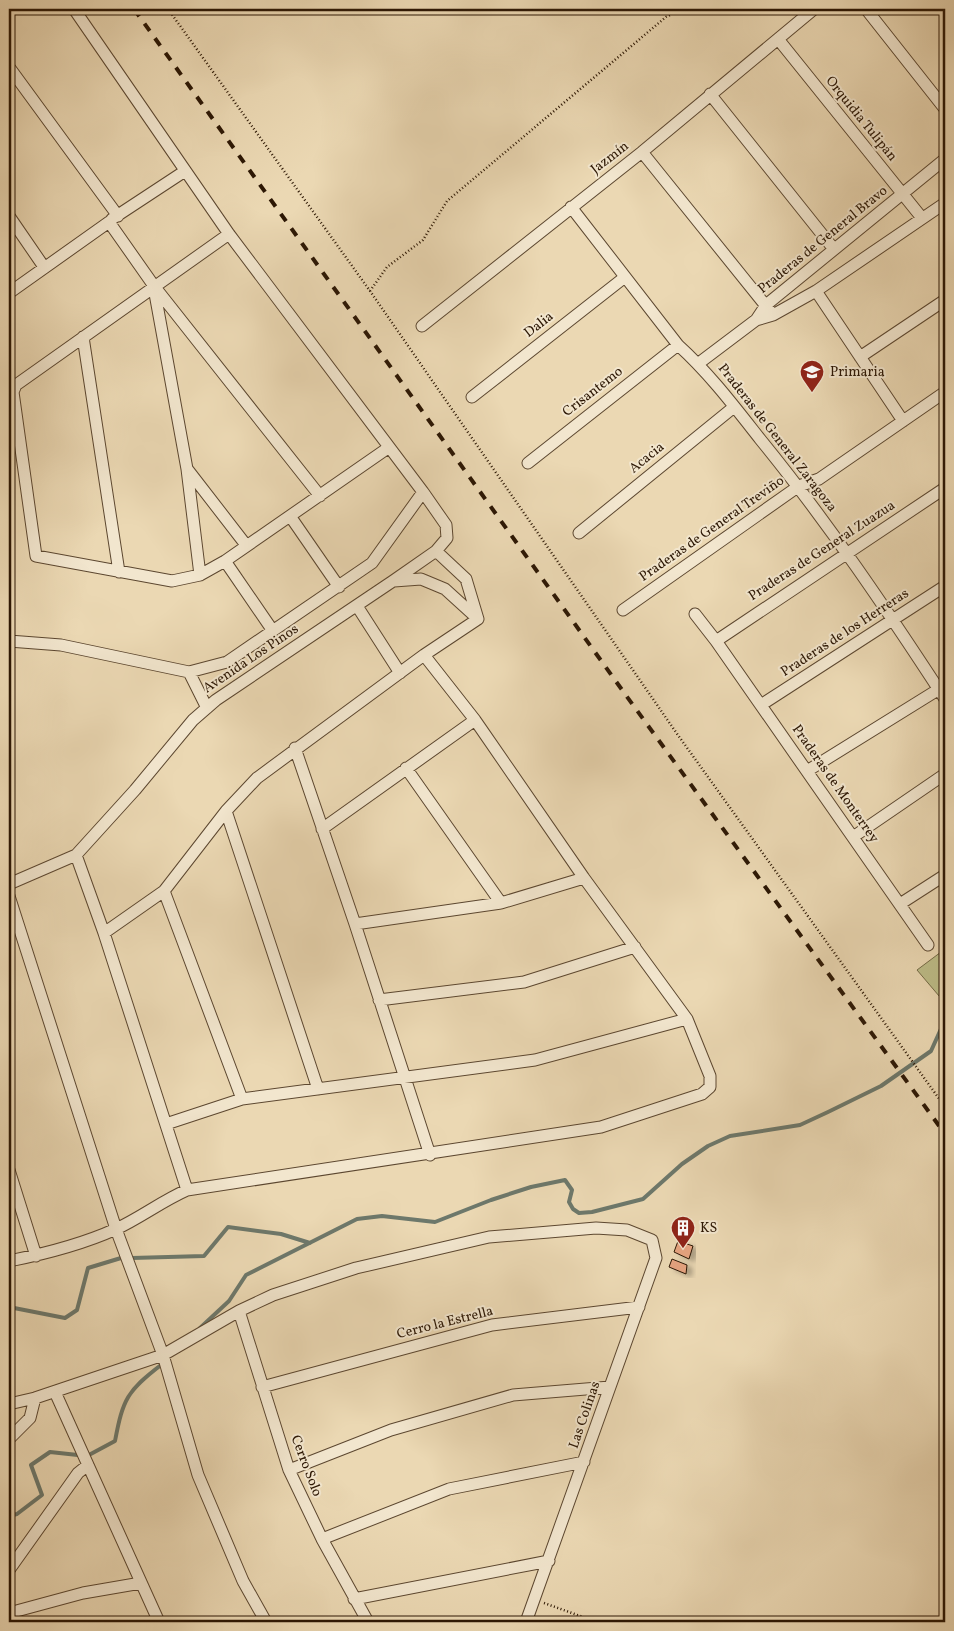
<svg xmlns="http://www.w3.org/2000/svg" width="954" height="1631" viewBox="0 0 954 1631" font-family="Vollkorn,serif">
  <defs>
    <filter id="shadow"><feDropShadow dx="5.5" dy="3" stdDeviation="2.5" flood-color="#0004"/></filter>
  </defs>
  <rect width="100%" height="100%" fill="#ebd8b3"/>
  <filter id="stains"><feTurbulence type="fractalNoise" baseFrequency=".004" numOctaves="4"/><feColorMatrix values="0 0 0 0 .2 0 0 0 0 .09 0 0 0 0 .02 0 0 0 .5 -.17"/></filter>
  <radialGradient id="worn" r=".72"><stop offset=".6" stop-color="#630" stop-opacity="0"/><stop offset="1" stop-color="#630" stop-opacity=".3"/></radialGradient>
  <path fill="#bdbd88" stroke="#746a46" d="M 945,949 L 945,1003 L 917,970 Z"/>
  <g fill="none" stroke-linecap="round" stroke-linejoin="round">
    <path stroke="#6d786b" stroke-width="4" d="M 132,1258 L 204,1256 L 228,1227 L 281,1234 L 310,1243
      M 9,1307 L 65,1318 L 77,1310 L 88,1268 L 121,1258
      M 200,1328 L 229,1301 L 246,1275 L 357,1219 L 382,1216 L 435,1222 L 491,1200 L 531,1187 L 565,1180 L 572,1190 L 569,1202 L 573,1209 L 579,1213 L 592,1212 L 643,1199 L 682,1164 L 708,1146 L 730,1136 L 800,1125 L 828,1112 L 881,1086 L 931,1051 L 945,1020
      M 9,1516 L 17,1514 L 42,1495 L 31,1465 L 50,1452 L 87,1456 L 115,1441 C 123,1399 127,1391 161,1365"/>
  </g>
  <path fill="#e5a37f" stroke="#2c1704" filter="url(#shadow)" d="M 678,1241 L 693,1246 L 689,1259 L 674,1252 Z
    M 672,1259 L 687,1265 L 686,1274 L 669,1267 Z"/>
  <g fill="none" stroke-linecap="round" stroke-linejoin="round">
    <defs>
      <path id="street" d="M 866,9 L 945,109
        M 778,39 L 922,218
        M 9,67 L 118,216
        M 710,94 L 833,248
        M 642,152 L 770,311
        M 571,207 L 678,345 C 709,373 734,406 760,439 C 827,521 887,610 945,699
        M 9,216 L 44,267
        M 112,219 L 185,171
        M 229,234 L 16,385 L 13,392 L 36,556 L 172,581 L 200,575 L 225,561 L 388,448
        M 154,288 L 187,469 L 200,575
        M 816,291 L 903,421
        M 9,293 L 109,222 L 154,286 L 320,496
        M 756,320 L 766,305 L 945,159
        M 422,326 L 642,152 L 814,9
        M 83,337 L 119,572
        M 860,357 L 945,300
        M 699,363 L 756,320 L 773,315 L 816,291 L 945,203
        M 472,397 L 625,277
        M 528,463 L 678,345
        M 188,470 L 246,545
        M 290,516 L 339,587
        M 579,533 L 734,407
        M 436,551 L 466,579 L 478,619
        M 225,561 L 273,631
        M 394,581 L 421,579 L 445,589 L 478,619
        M 357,606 L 400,673
        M 623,610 L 799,486 L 819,479 L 945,392
        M 695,614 L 716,641 L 928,945
        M 9,641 L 61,645 L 189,672 L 227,662 L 372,563 L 423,492
        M 716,641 L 945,488
        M 189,672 L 207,708
        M 761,705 L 945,586
        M 295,748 L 355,924 L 430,1155
        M 406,768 L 501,903
        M 807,771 L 944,686
        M 226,811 L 318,1089
        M 322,829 L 475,720
        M 853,837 L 945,774
        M 76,855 L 104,933 L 187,1190
        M 9,884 L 76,855 L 135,790 L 193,720 L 216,700 L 393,581 L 436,551 L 447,538 L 446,525 L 423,492 L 229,234 L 74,9
        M 164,891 L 242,1099
        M 9,896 L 116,1229 L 163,1355 L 198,1475 L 243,1581 L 266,1622
        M 900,904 L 945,875
        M 355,924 L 501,903 L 584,878
        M 104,933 L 164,891 L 226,811 L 257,778 L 424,655 L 478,619
        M 379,1000 L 524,982 L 635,947
        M 166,1124 L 242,1099 L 535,1060 L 687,1019
        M 9,1170 L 36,1256
        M 9,1261 C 44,1254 83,1244 116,1229 C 140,1218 162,1201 187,1190 L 601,1127 L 702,1094 L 710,1087 L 710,1076 L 687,1019 L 584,878 L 475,720 L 424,655
        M 239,1311 L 289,1470 L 322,1539 L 368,1622
        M 262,1387 L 492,1325 L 639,1307
        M 55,1392 L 159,1622
        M 9,1404 L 35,1398 L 163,1355 L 239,1311 L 273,1295 L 356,1268 L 489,1237 L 596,1228 L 627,1230 L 652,1240 L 656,1258 L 526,1622
        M 9,1439 L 30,1418 L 35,1398
        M 289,1470 L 391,1430 L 513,1395 L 610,1387
        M 322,1539 L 449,1489 L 584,1462
        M 9,1570 L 78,1473 L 88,1465
        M 354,1599 L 549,1561
        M 9,1613 L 83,1593 L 141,1583"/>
    </defs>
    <use href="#street" stroke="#5c4730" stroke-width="13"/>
    <path stroke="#2c1704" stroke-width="2.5" stroke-dasharray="1 2.5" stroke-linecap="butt" d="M 168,9 L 370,291 L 680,738 L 945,1107
      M 370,291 L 387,267 L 423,240 L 447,201 L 666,17 L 682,9
      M 544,1603 L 597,1622"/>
    <use href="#street" stroke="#f2e6ce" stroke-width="11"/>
    <path stroke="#2c1704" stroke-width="4" stroke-dasharray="9 9" stroke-linecap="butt" d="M 134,9 L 625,694 L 945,1134"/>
  </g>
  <defs>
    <symbol id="school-pin" viewBox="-11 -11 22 30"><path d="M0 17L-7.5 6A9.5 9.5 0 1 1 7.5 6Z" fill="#8f2418" stroke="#f2e6ce"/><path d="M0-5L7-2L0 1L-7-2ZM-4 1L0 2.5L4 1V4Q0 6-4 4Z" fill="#fff"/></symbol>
    <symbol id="building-pin" viewBox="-11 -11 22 30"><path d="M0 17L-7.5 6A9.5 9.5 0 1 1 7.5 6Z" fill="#8f2418" stroke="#f2e6ce"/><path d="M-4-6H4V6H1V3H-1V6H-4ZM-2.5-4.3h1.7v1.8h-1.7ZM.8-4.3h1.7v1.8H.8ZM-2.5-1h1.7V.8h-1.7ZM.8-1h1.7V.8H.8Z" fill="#fff"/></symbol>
  </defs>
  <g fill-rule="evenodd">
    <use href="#school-pin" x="798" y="358" width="28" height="38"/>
    <use href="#building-pin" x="669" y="1214" width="28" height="38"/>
  </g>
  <g text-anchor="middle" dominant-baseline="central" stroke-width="4" stroke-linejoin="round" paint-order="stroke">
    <g font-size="14" fill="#2c1704" stroke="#f2e6ce">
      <text transform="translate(861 119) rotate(51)">Orquidia Tulipán</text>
      <text transform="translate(610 158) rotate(-38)">Jazmín</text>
      <text transform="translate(823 240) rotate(-39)">Praderas de General Bravo</text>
      <text transform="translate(539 325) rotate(-38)">Dalia</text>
      <text transform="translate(593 392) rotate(-38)">Crisantemo</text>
      <text transform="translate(777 438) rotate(52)">Praderas de General Zaragoza</text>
      <text transform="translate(647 458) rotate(-39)">Acacia</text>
      <text transform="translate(712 529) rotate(-35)">Praderas de General Treviño</text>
      <text transform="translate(822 551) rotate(-33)">Praderas de General Zuazua</text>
      <text transform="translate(845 633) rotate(-33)">Praderas de los Herreras</text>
      <text transform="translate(251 659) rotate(-34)">Avenida Los Pinos</text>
      <text transform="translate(835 784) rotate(55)">Praderas de Monterrey</text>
      <text transform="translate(445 1323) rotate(-14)">Cerro la Estrella</text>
      <text transform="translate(585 1415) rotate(-71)">Las Colinas</text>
      <text transform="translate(306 1466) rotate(69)">Cerro Solo</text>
    </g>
    <g font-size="14" fill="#2c1704" stroke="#f2e6ce" text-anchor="start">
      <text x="830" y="372">Primaria</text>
      <text x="700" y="1228">KS</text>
    </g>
  </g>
  <rect width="954" height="1631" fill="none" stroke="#ebd8b3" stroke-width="30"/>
  <rect x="10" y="10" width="934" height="1611" fill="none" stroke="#2c1704" stroke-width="2.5"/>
  <rect x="15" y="15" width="924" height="1601" fill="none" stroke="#2c1704"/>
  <rect width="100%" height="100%" filter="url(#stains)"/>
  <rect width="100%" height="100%" fill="url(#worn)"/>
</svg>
